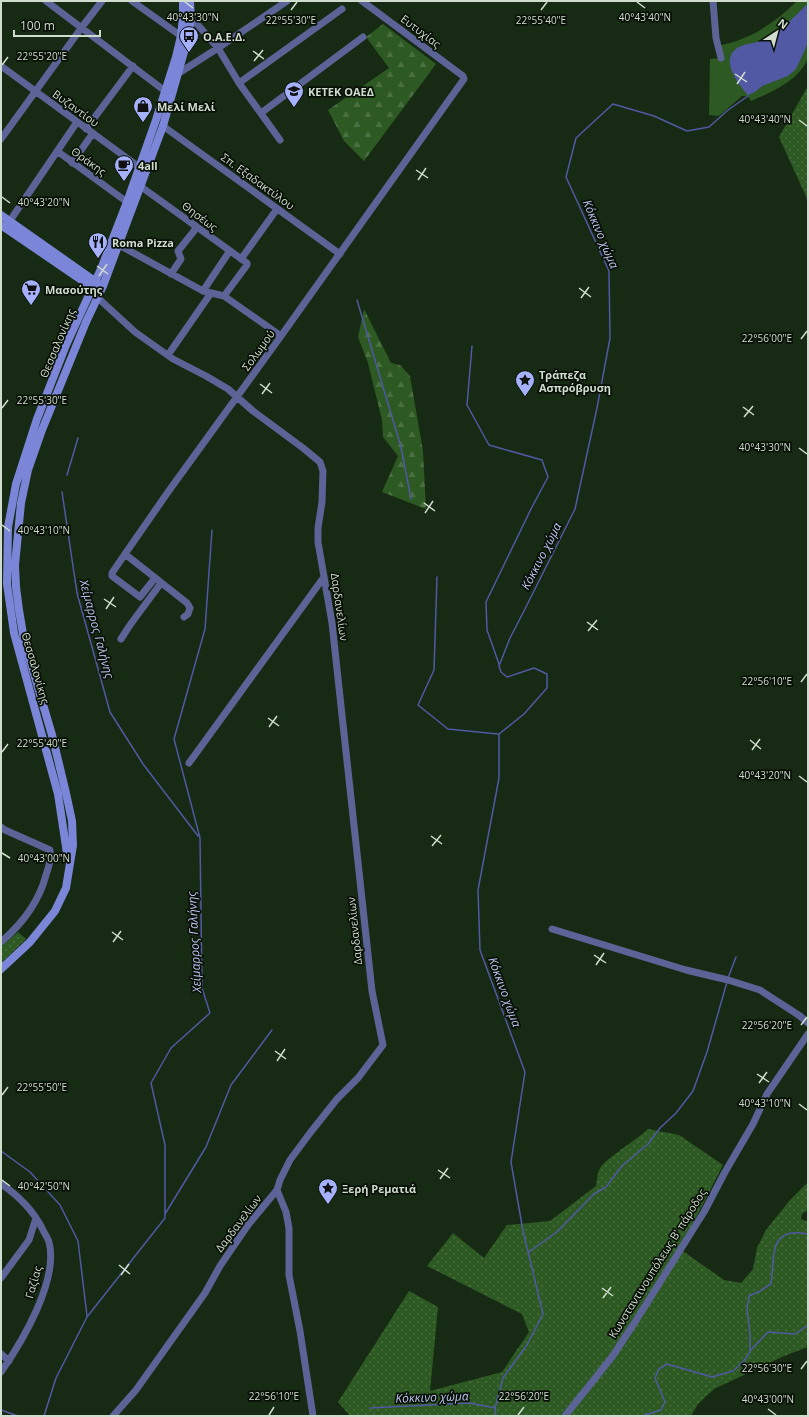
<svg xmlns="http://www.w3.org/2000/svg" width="809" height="1417" viewBox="0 0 809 1417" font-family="'Open Sans',sans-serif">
  <defs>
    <pattern id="grass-dots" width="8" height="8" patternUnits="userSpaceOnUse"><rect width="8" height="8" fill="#2d5923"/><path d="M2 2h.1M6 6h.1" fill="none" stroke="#4a7042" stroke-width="1.8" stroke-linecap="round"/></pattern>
    <pattern id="forest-firs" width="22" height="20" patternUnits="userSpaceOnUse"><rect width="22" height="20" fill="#2d5923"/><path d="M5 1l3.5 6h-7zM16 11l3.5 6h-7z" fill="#4a7042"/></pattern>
  </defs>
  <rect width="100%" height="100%" fill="#172a13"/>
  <path fill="url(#grass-dots)" d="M 808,86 L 808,201 L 779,137 Z
    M 18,932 L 26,939 L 1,963 L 1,947 Z
    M 648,1129 L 679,1135 L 723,1165 L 680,1249 L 724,1280 L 741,1283 L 753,1269 L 757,1248 L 766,1230 L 790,1200 L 808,1182 L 808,1210 L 802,1214 L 801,1219 L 808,1222 L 808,1347 L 784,1356 L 714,1389 L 698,1404 L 691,1416 L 350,1416 L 338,1402 L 409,1291 L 438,1307 L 430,1391 L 502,1372 L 529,1332 L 522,1314 L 427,1266 L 453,1233 L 484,1258 L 507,1225 L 550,1221 L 596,1186 C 597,1181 597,1175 599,1170 C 603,1160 638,1139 648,1129 Z"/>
  <path fill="url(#forest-firs)" d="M 383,24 L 436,64 L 364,161 L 344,141 L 328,110 L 389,68 L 366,37 Z
    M 364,309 L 391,363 L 400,365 L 410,376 L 423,451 L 426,509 L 382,492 L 398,456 L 383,437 L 382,420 L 368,363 L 358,337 Z"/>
  <path fill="#2d5923" d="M 797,1 L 808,1 L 808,58 C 800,80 770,93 751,101 L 748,96 L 742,96 L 719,116 L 709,115 L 710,59 L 721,58 L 721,45 C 751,39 776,22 797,1 Z"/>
  <path fill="#5159a5" d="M 808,3 L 808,43 L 796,69 L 788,76 L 762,86 L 755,92 L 748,95 C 739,85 720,61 736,49 C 743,43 757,44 765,39 C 783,28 794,18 808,3 Z"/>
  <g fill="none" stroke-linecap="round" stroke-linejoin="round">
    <path stroke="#5159a5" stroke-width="1.5" d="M 357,300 L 401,447 L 411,499
      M 472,346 L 467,405 L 489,445 L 542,460 L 548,477 L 531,509 L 486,602 L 487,630 L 499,664
      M 67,475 L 78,438
      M 62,492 L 77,593 L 110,712 L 143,764 L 198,836
      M 437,577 L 434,670 L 418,705 L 448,729 L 498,734
      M 728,978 L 736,957
      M 1,1151 L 30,1172 L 60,1205 L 78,1241 L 87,1316
      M 165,1214 L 206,1147 L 231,1085 L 272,1030
      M 529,1252 L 558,1231 L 594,1194 L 606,1187 L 622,1166 L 648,1144 L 660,1128 L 676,1113 L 693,1091 L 707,1052 L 727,982
      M 750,1351 L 768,1332 L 795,1334 L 808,1325
      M 370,1408 L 469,1403 L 495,1408
      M 1,1410 L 18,1416
      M 44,1416 L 56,1378 L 87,1317 L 165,1218 L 165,1145 L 151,1083 L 171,1048 L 210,1013 L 202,988 L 200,838 L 174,739 L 205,629 L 212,530
      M 496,1416 L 495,1408 L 503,1378 L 527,1345 L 543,1314 L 523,1231 L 511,1162 L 525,1072 L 480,950 L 478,890 L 499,778 L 499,734 L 524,714 L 547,688 L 547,674 L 534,668 L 507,677 L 501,672 L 499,666 L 510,638 L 525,609 L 575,509 L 597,408 L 610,338 L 609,271 L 566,177 L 576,138 L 613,104 L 654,116 L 687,131 L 709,127 L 728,110 L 748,96
      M 641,1416 L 661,1410 L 665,1402 L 655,1378 L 659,1369 L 667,1364 L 712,1377 L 733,1371 L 744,1361 L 750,1352 L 750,1333 L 747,1309 L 749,1296 L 760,1291 L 771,1284 C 775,1256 768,1226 808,1234"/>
    <path stroke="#5c6397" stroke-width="7" d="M 46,1 L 165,91
      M 132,1 L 181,36
      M 713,1 L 716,38 L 721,58
      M 191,14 L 197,24 L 218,48 L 239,83 L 280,140
      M 1,66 L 139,167
      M 179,73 L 218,48 L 287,1
      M 239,83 L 342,9
      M 261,113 L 363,37
      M 163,126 L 340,254
      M 86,129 L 133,66
      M 1,139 L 82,27 L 102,1
      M 57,151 L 127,202
      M 72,163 L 93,133
      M 140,186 L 247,263 L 247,265 L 224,296
      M 5,228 L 77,122
      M 119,245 L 203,291 L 224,296 L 281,336
      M 241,259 L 277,209
      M 171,274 L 181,259 L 178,251 L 194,231 L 196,226
      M 203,291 L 229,252
      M 98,298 L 135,332 L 173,359 L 206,376 L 228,389 L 253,411 L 303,448 L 320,462 L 323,471 L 322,502 L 318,528 L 318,542 L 332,623 L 372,991 L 383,1045 L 358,1078 L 337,1099 L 310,1133 L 290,1160 L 280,1180 L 277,1190 L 248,1225 L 220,1266 L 205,1293 L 136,1390 L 113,1416
      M 168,355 L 211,293
      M 125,554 L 112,573 L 112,576 L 140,597 L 155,578
      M 184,617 L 188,614 L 190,608 L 187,603 L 125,554 L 168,492 L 281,336 L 464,79 L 463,76 L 362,1
      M 121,639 L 130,625 L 161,583
      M 189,763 L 324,577
      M 1,827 L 5,830 L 50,850 C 51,860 49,866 46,875 C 39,902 22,924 1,942
      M 552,929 L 686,970 L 728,980 L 760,990 L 800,1016 L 808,1023
      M 1,1184 C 19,1196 32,1209 42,1228 C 44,1233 48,1238 49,1242 C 59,1280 22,1342 1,1372
      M 277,1190 L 286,1212 L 289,1228 L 289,1275 L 300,1331 L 313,1416
      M 1,1278 L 29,1240 L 36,1218
      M 1,1354 L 9,1361
      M 565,1416 L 612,1357 L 635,1322 L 704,1212 L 725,1172 L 753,1124 L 767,1094 L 808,1034"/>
    <path stroke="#7b86d8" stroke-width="8" d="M 1,215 L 99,284
      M 1,225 L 93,288
      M 68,860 L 58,794 L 14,633 L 7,584 L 8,527 L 16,484 L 37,419 L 66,345 L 101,269 L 127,202 L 156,120 L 176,57 L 181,36 L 183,17 L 183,1
      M 1,969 L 30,942 L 55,911 L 66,888 L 73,845 L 72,821 L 66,793 L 52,735 L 24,640 L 19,610 L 16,587 L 15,565 L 21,503 L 28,470 L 42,430 L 86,322 L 103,286 L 163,126 L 188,38 L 191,18 L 190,1"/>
  </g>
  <path fill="none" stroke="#d0dccd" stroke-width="1.5" d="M 185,2 L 193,8M 637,2 L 645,8M 291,10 L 297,2M 541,10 L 547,2M 253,51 L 264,59M 254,61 L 263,50M 2,65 L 8,57M 735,74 L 747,82M 737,84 L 745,72M 799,120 L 807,126M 416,170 L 428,178M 418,180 L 426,168M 2,197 L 10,203M 97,266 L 108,274M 99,276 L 107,264M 579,288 L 591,297M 581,298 L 589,287M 801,339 L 807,331M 260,384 L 272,393M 262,394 L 270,383M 743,407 L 754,415M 2,408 L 8,400M 744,417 L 753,406M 799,448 L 807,454M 424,503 L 435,511M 425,513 L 433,501M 2,525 L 10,531M 104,599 L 116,607M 106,609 L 114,597M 587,622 L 598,630M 588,631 L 597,620M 801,682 L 807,674M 268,718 L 279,726M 269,727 L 277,716M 750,740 L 761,749M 752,750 L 760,739M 2,752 L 8,744M 799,776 L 807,782M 431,836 L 442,844M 432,846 L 441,835M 2,853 L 10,858M 112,932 L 123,940M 113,942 L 121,931M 594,955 L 606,963M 596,965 L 604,953M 801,1025 L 807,1017M 275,1051 L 286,1059M 277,1061 L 285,1049M 757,1074 L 769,1082M 759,1083 L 767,1072M 2,1095 L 8,1087M 799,1104 L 807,1110M 438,1170 L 450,1178M 440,1179 L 448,1168M 2,1180 L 10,1186M 119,1265 L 130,1274M 121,1275 L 129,1264M 602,1288 L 613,1296M 603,1298 L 611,1287M 801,1369 L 807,1361M 768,1409 L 776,1415M 269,1415 L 274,1407M 518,1415 L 524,1407"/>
  <defs>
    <symbol id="bus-pin" viewBox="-11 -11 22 30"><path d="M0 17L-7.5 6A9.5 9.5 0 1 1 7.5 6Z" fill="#a6b1fc" stroke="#081007"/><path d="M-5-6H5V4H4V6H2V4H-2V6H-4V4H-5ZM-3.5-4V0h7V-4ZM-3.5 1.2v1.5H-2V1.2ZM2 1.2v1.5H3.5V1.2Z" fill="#111"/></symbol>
    <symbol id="school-pin" viewBox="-11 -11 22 30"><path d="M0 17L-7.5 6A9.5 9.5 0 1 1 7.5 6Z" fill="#a6b1fc" stroke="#081007"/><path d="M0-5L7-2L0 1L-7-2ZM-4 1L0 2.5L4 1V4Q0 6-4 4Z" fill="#111"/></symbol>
    <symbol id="shop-pin" viewBox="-11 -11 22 30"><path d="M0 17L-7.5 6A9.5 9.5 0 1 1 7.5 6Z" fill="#a6b1fc" stroke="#081007"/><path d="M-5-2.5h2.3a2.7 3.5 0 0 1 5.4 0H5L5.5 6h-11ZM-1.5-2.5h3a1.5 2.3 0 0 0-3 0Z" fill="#111"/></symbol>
    <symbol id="cafe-pin" viewBox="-11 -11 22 30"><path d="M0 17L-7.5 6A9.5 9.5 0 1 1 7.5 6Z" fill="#a6b1fc" stroke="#081007"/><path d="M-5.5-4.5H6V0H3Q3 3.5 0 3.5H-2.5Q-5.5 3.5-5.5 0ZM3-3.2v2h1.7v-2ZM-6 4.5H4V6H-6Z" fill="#111"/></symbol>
    <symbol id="restaurant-pin" viewBox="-11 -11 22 30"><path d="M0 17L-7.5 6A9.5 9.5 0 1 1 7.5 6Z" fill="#a6b1fc" stroke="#081007"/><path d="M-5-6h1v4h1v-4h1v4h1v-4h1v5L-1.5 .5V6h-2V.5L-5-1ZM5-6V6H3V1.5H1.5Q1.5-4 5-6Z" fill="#111"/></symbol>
    <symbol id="supermarket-pin" viewBox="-11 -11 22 30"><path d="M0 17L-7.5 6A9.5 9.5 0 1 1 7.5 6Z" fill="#a6b1fc" stroke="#081007"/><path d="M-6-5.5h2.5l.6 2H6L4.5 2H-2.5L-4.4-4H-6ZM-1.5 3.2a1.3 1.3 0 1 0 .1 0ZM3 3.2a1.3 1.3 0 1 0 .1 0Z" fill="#111"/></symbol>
    <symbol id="sight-pin" viewBox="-11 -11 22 30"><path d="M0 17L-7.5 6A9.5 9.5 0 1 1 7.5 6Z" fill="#a6b1fc" stroke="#081007"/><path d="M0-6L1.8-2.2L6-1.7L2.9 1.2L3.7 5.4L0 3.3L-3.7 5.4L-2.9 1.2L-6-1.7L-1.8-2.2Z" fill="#111"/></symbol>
  </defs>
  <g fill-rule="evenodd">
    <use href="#bus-pin" x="178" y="25" width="22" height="30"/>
    <use href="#school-pin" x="283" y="80" width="22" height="30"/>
    <use href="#shop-pin" x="132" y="95" width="22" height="30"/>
    <use href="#cafe-pin" x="113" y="154" width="22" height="30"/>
    <use href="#restaurant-pin" x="87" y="231" width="22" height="30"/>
    <use href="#supermarket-pin" x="20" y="278" width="22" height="30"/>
    <use href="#sight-pin" x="514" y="369" width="22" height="30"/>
    <use href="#sight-pin" x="317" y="1177" width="22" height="30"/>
  </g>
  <g text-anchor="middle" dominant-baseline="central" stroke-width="3.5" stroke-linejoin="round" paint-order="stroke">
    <g font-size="11" fill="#d0dccd" stroke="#081007">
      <text transform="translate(421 31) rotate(37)">Ευτυχίας</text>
      <text transform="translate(76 108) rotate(36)">Βυζαντίου</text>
      <text transform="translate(89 161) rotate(36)">Θράκης</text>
      <text transform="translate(258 181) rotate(36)">Σπ. Εξαδακτύλου</text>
      <text transform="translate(200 216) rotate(37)">Θησέως</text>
      <text transform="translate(57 343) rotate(-67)">Θεσσαλονίκης</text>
      <text transform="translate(258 350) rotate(-54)">Σολωμού</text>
      <text transform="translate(340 607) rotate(82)">Δαρδανελίων</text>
      <text transform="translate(36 668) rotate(74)">Θεσσαλονίκης</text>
      <text transform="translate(354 931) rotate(-96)">Δαρδανελίων</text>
      <text transform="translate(238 1223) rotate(-53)">Δαρδανελίων</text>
      <text transform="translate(657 1263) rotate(-58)">Κωνσταντινουπόλεως Β' πάροδος</text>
      <text transform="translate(33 1282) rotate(-74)">Γαζίας</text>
    </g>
    <g font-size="11" font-weight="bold" fill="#d0dccd" stroke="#081007" text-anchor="start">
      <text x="203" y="36">Ο.Α.Ε.Δ.</text>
      <text x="308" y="91">ΚΕΤΕΚ ΟΑΕΔ</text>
      <text x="157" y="106">Μελί Μελί</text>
      <text x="138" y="165">4all</text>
      <text x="112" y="242">Roma Pizza</text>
      <text x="45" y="289">Μασούτης</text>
      <text x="539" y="374">Τράπεζα<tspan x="539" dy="13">Ασπρόβρυση</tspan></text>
      <text x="342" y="1188">Ξερή Ρεματιά</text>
    </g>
    <g font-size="12" font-style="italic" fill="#bbc2ed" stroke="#081007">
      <text transform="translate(601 234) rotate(67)">Κόκκινο χώμα</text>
      <text transform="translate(541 556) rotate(-63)">Κόκκινο χώμα</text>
      <text transform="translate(97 629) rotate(75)">Χείμαρρος Γαλήνης</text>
      <text transform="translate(194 942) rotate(-93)">Χείμαρρος Γαλήνης</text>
      <text transform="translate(505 992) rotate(70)">Κόκκινο χώμα</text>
      <text transform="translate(432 1397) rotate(-2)">Κόκκινο χώμα</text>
    </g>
  </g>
  <g font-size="10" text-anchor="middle" fill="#d0dccd" stroke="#081007" stroke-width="3.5" stroke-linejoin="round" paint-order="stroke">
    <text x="193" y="21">40°43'30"N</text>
    <text x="645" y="21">40°43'40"N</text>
    <text x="291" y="24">22°55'30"E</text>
    <text x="541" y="24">22°55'40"E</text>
    <text x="42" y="60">22°55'20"E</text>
    <text x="765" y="123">40°43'40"N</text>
    <text x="44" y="206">40°43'20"N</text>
    <text x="767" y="342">22°56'00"E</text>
    <text x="42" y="404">22°55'30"E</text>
    <text x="765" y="451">40°43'30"N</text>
    <text x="44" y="534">40°43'10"N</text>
    <text x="767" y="685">22°56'10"E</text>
    <text x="42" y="747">22°55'40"E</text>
    <text x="765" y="779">40°43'20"N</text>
    <text x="44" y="862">40°43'00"N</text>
    <text x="767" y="1029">22°56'20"E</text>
    <text x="42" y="1091">22°55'50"E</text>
    <text x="765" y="1107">40°43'10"N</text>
    <text x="44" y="1190">40°42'50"N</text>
    <text x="767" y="1372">22°56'30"E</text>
    <text x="274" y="1400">22°56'10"E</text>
    <text x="524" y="1400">22°56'20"E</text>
    <text x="768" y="1403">40°43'00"N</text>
  </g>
  <rect width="809" height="1417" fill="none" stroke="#d0dccd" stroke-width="4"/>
  <g transform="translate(777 32) rotate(36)" stroke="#081007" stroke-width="3" paint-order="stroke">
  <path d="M0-3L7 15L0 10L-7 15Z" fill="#d0dccd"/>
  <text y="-6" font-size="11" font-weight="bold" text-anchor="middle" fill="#d0dccd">N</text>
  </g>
  <path d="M14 30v6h86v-6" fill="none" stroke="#d0dccd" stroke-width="2"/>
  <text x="20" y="30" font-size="12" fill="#d0dccd" stroke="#081007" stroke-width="3" paint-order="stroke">100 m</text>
</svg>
